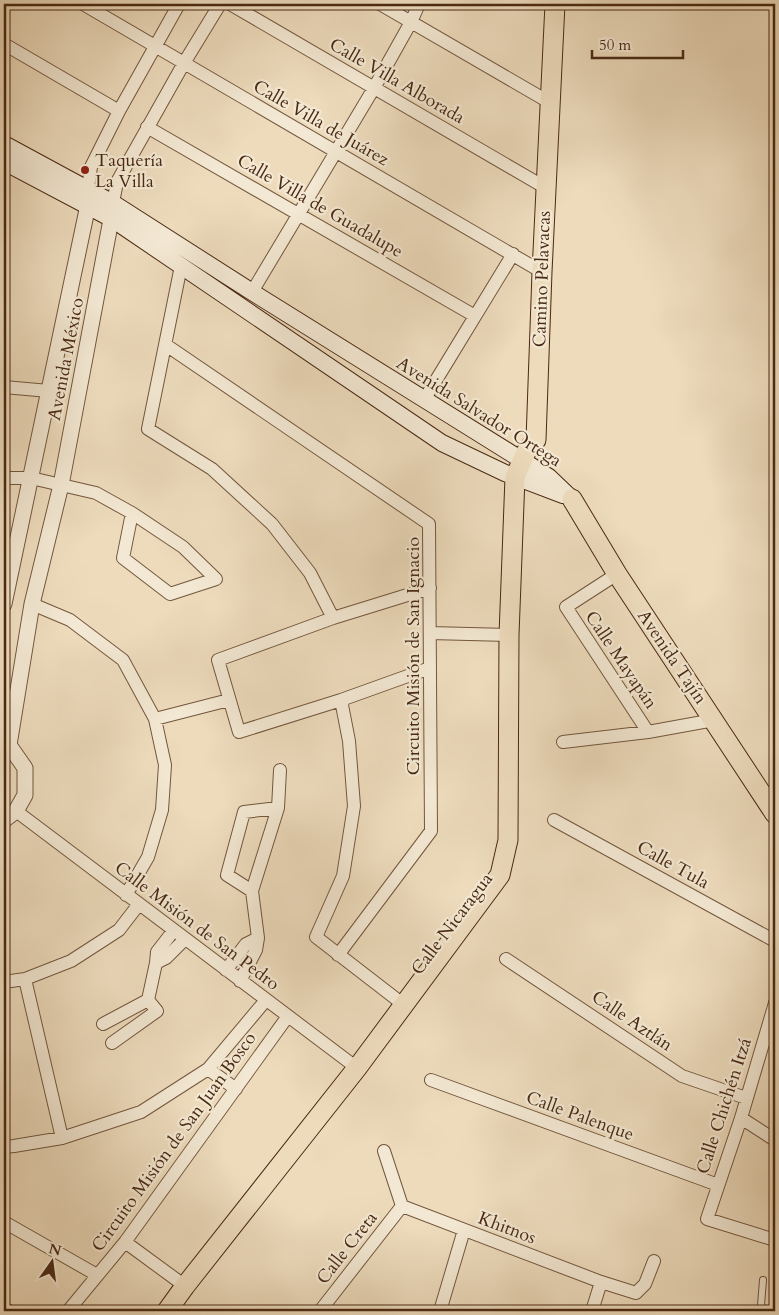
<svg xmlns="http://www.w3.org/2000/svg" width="779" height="1315" viewBox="0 0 779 1315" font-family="Cardo,serif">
  <rect width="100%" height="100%" fill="#eddbbc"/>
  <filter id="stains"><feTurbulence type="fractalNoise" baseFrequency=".004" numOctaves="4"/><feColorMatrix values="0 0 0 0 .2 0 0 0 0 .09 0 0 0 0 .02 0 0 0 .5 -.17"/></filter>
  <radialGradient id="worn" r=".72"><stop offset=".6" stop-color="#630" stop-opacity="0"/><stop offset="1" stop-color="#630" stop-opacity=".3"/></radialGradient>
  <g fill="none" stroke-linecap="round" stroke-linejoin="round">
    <defs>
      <path id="service" d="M 763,1280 L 761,1305 L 765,1311"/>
      <path id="minor" d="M 83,4 L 542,272
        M 230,4 L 546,188
        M 380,4 L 549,102
        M 4,44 L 119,111
        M 147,127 L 475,316
        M 88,188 L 91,167 L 119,111 L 179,4
        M 113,203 L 117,182 L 184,63 L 220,4
        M 181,266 L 148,429 L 212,469 L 272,524 L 310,573 L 333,618
        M 252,292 L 374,88 L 411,22 L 419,4
        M 166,345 L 429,524 L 431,831 L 338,955
        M 4,387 L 49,391
        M 424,400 L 513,254
        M 4,478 L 31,478 L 96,493 L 132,513 L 183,547 L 216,579 L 170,594 L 123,558 L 132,513
        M 4,545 L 16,544
        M 617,574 L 566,607 L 648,732
        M 430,588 L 333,618 L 218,660 L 239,732 L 341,700 L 430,668
        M 32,604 L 70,620 L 123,660 L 155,719 L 165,765 L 162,810 L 148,857 L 126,895
        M 430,633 L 509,635
        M 341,700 L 349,741 L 354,806 L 343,876 L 316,937 L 404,1005
        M 155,719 L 229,700
        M 563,742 L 648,732 L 714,720
        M 16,811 L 357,1068
        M 554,820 L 775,941
        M 252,891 L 227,875 L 244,812 L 278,808
        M 506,959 L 682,1076 L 746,1098
        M 156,963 L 166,958 L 185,939
        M 226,970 L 246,944 L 258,938
        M 25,979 L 62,1138
        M 240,981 L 256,950 L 258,938 L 252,891 L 278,808 L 280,770
        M 4,982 L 25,979 L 71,961 L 119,930 L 139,904
        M 103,1024 L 148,1000
        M 112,1043 L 157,1011 L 148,1000 L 156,963 L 157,952 L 174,930
        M 208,1069 L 236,1089
        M 431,1080 L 718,1185
        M 741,1118 L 775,1140
        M 4,1147 L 14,1146 L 62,1138 L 141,1112 L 208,1069 L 266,1000
        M 384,1151 L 402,1206
        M 402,1206 L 601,1282 L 636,1293 L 645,1284 L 654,1261
        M 4,1222 L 97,1275
        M 775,1240 L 707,1219 L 741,1118 L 775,1003
        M 125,1242 L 185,1286
        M 4,1308 L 9,1311
        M 68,1311 L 125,1242 L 288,1016
        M 320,1311 L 402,1206
        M 440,1311 L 464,1230
        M 592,1311 L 601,1282"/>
      <path id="tertiary" d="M 4,604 L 88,205 L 88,194
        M 4,742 L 9,745 L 25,768 L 25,795 L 16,811 L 4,820
        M 9,745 L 32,604 L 61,485 L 113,209"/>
      <path id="secondary" d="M 4,144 L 113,203 L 252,292 L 549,477 L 572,499
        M 4,162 L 112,219 L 442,443 L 505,473 L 563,495"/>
      <path id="primary" d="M 572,499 L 617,574 L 775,814
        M 167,1311 L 185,1286 L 357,1068 L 500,875 L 508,840 L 509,635 L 515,477 L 526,452 L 536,440 L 542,272 L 555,4"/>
    </defs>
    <use href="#service" stroke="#73563d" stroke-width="8"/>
    <use href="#minor" stroke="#73563d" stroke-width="14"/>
    <use href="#tertiary" stroke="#73563d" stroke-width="17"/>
    <use href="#secondary" stroke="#4a2913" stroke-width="18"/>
    <use href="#primary" stroke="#4a2913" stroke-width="21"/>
    <use href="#service" stroke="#f3e8d3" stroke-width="6"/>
    <use href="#minor" stroke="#f3e8d3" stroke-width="12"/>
    <use href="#tertiary" stroke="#f3e8d3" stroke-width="15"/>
    <use href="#secondary" stroke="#f3e8d3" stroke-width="16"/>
    <use href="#primary" stroke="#eddbbc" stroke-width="19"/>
  </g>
  <circle fill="#8f2418" stroke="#f3e8d3" stroke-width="2" cx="85" cy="170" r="5"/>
  <g text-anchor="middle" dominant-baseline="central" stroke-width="4.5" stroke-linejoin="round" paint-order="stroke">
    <g font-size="18" fill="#4a2913" stroke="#f3e8d3">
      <text transform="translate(397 81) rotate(30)">Calle Villa Alborada</text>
      <text transform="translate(321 123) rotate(30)">Calle Villa de Juárez</text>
      <text transform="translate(320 206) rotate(30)">Calle Villa de Guadalupe</text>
      <text transform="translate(542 279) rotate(-88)">Camino Pelavacas</text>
      <text transform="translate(66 359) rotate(-79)">Avenida México</text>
      <text transform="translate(479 412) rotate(32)">Avenida Salvador Ortega</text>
      <text transform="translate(413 656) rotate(-90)">Circuito Misión de San Ignacio</text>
      <text transform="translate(672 657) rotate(56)">Avenida Tajín</text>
      <text transform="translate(621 660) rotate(56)">Calle Mayapán</text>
      <text transform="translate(673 865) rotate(29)">Calle Tula</text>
      <text transform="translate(452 924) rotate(-53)">Calle Nicaragua</text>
      <text transform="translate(197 926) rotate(37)">Calle Misión de San Pedro</text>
      <text transform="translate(632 1021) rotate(34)">Calle Aztlán</text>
      <text transform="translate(724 1106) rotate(-72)">Calle Chichén Itzá</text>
      <text transform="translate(580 1116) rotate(20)">Calle Palenque</text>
      <text transform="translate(174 1142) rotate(-54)">Circuito Misión de San Juan Bosco</text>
      <text transform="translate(507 1228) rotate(21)">Khitnos</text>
      <text transform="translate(347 1248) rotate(-52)">Calle Creta</text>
    </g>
    <g font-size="18" fill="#4a2913" stroke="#f3e8d3" text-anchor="start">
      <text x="95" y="160">Taquería<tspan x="95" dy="21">La Villa</tspan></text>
    </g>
  </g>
  <rect width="779" height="1315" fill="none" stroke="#eddbbc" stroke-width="20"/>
  <rect x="5" y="5" width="769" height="1305" fill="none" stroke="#4a2913" stroke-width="2.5"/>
  <rect x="10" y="10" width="759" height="1295" fill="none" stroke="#4a2913"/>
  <g transform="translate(52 1262) rotate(14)" stroke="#f3e8d3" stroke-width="4" paint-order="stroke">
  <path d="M0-4L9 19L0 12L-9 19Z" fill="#4a2913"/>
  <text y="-8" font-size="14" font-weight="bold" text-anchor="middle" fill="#4a2913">N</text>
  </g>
  <path d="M592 50v8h91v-8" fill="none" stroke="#4a2913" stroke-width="2.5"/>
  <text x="599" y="50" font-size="15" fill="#4a2913" stroke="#f3e8d3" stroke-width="4" paint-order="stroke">50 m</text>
  <rect width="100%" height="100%" filter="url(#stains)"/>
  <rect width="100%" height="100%" fill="url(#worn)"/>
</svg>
